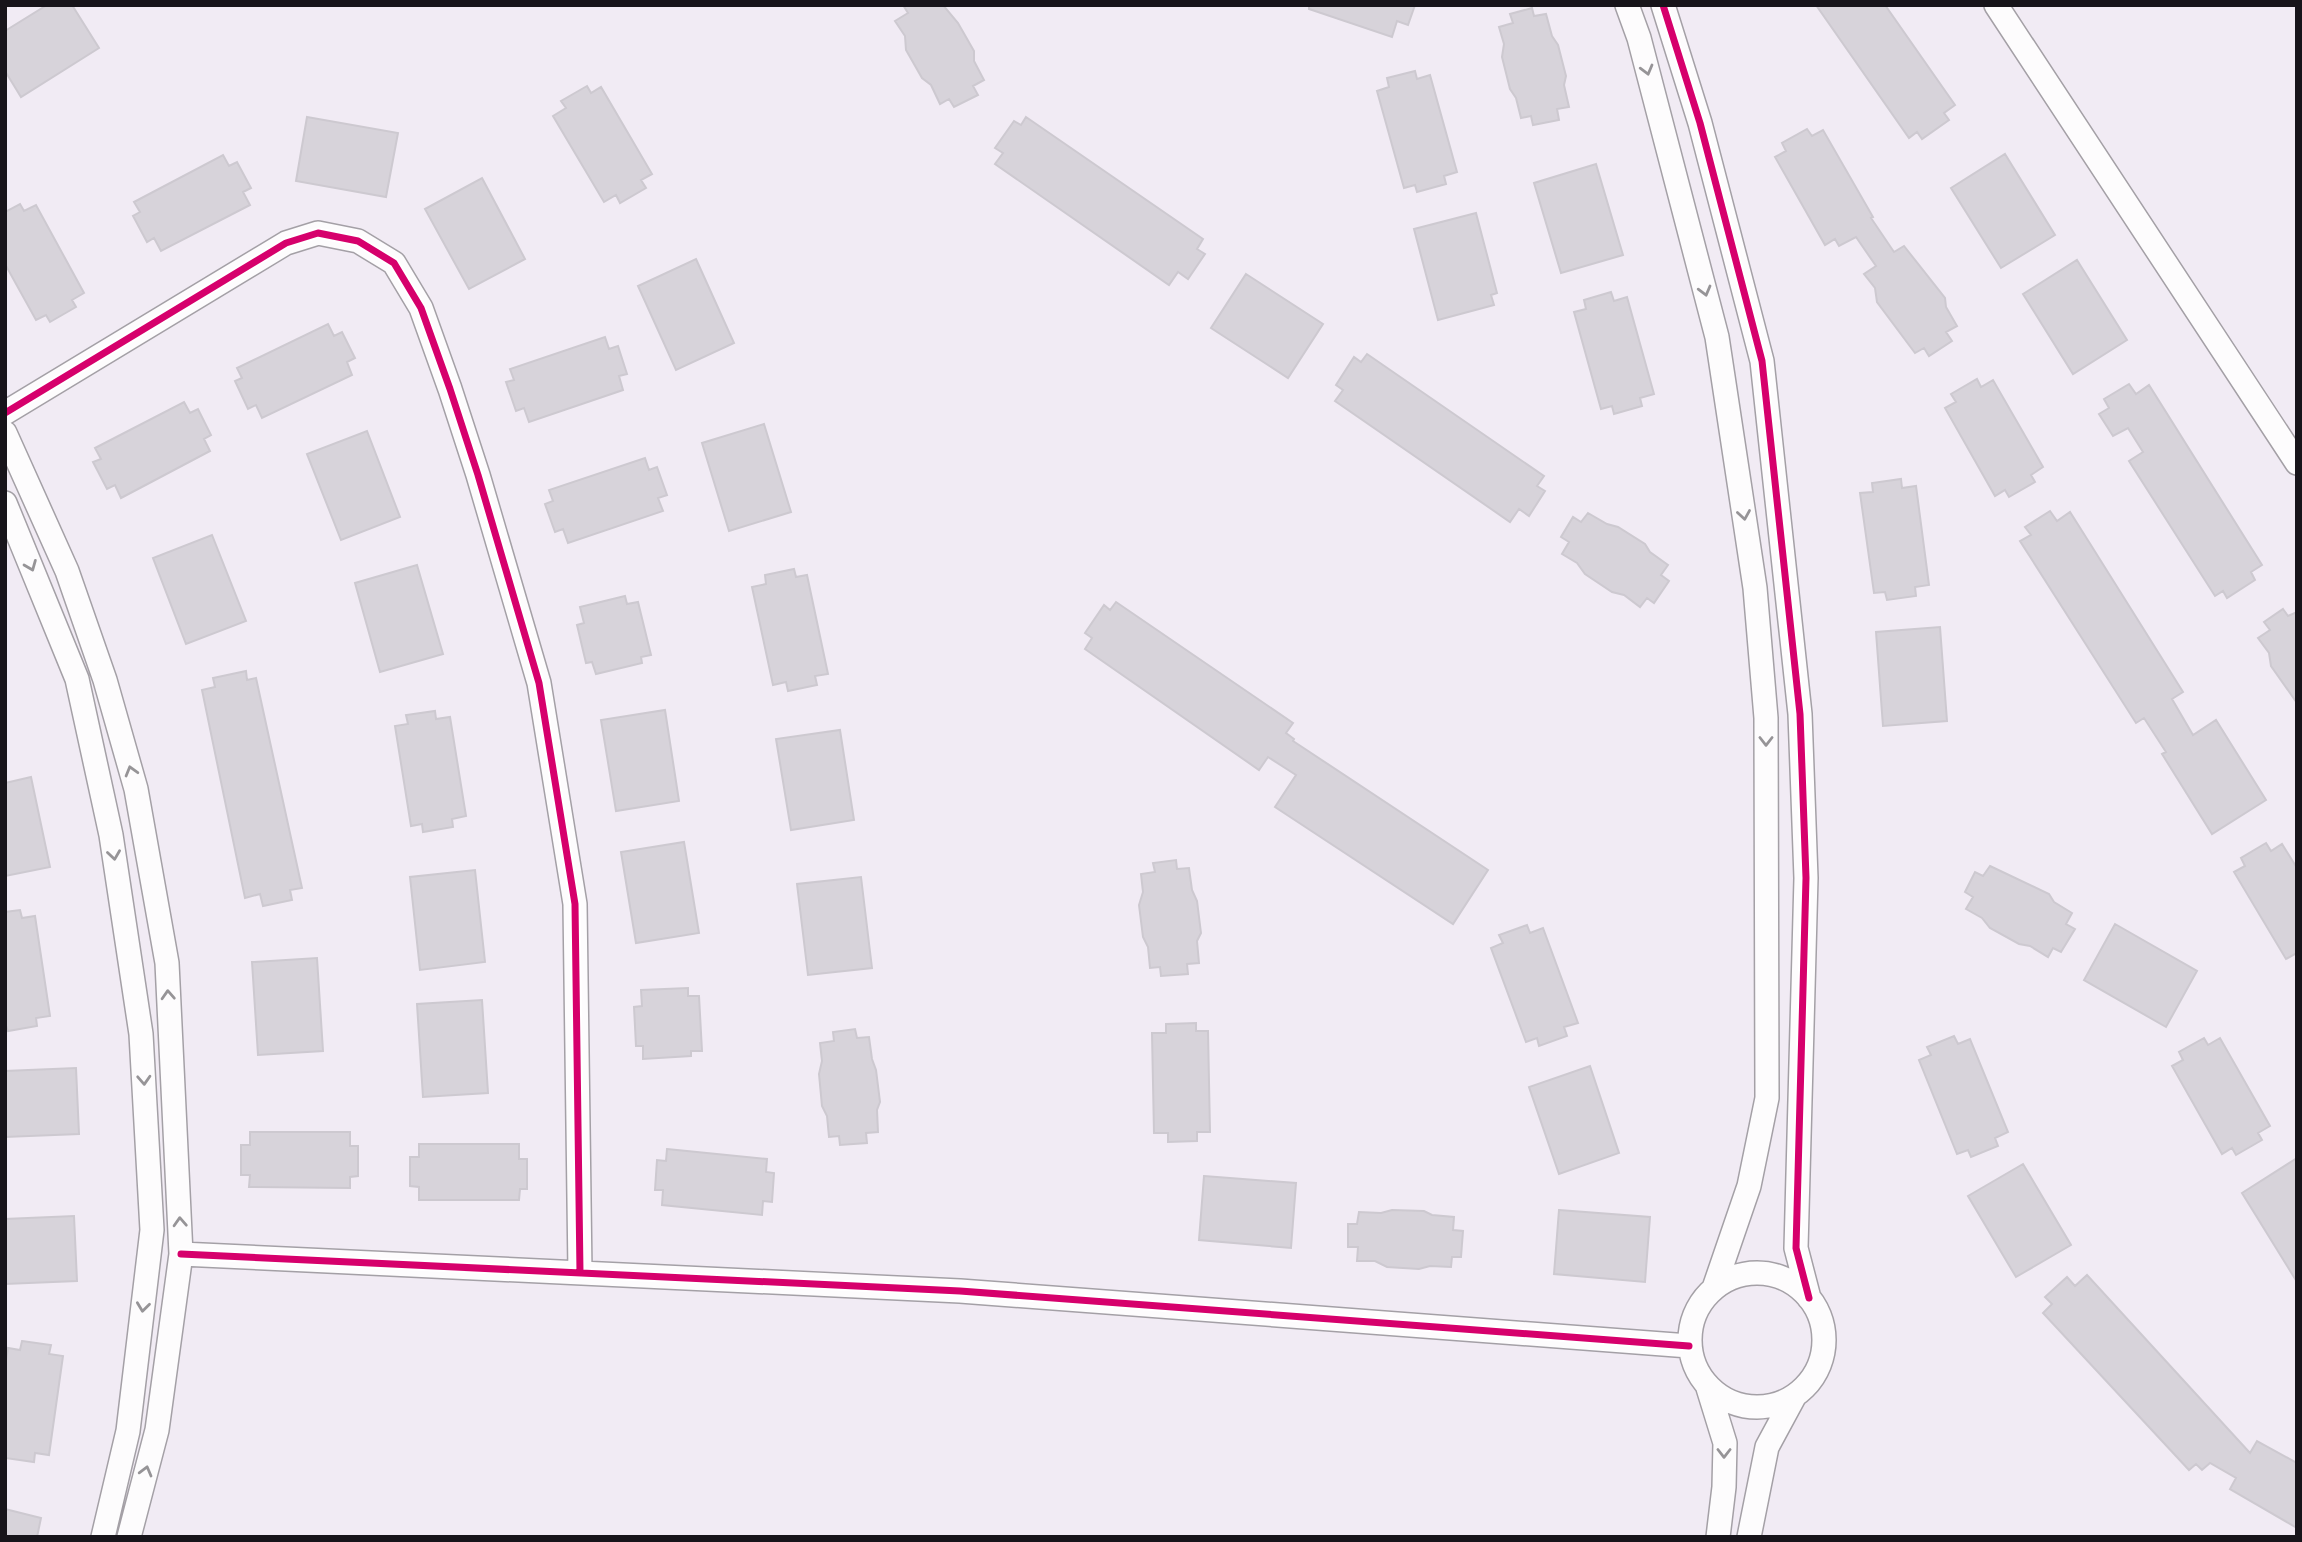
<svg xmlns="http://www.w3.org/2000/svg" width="2302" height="1542" viewBox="0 0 2302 1542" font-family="'Varela Round',sans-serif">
  <rect width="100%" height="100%" fill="#f1ebf4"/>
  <path fill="#d7d3da" stroke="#cdc9d0" stroke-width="2" d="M 47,5 L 72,5 L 99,48 L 21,97 L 5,71 L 5,31 Z
    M 903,5 L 943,5 L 958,23 L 974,51 L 974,61 L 984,80 L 973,86 L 978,95 L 954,107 L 949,99 L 940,104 L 931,85 L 922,78 L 906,50 L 905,36 L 895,21 L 908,13 Z
    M 1309,5 L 1415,5 L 1408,25 L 1397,21 L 1392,37 L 1309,9 Z
    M 1816,5 L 1885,5 L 1955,105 L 1944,113 L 1949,120 L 1922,139 L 1917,132 L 1909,138 Z
    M 1532,8 L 1534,16 L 1546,14 L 1552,36 L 1558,45 L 1566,76 L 1564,85 L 1569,107 L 1557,109 L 1559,120 L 1533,125 L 1531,116 L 1521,118 L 1516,98 L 1510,89 L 1502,57 L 1504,44 L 1499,27 L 1513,23 L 1510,14 Z
    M 1415,71 L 1417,79 L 1430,75 L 1457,172 L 1444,176 L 1446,184 L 1417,192 L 1415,185 L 1404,188 L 1377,91 L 1389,87 L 1387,78 Z
    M 587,86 L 591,93 L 601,87 L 652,174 L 641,180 L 646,188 L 620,203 L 616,195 L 604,202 L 553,116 L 566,108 L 561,101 Z
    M 307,117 L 398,133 L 386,197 L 296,181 Z
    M 1026,117 L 1203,239 L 1197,249 L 1205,254 L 1188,279 L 1178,272 L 1169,285 L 995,164 L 1003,153 L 995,148 L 1014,121 L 1021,125 Z
    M 1807,129 L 1812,136 L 1823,130 L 1873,217 L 1871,218 L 1894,252 L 1904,246 L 1945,298 L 1946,307 L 1957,326 L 1946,332 L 1952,341 L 1929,356 L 1924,348 L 1915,353 L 1877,302 L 1875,288 L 1864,274 L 1876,266 L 1856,237 L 1839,246 L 1835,239 L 1825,245 L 1775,157 L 1786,151 L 1782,143 Z
    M 2005,154 L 2055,235 L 2001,268 L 1951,188 Z
    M 223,155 L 229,166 L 237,162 L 251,188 L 243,192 L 250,205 L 161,251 L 154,238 L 147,242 L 133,216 L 140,212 L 134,202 Z
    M 1596,164 L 1623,255 L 1561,273 L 1534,183 Z
    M 482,178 L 525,259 L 469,289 L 425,209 Z
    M 20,204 L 24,211 L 36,205 L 84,293 L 72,300 L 76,307 L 50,322 L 46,315 L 36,320 L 5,264 L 5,212 Z
    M 1476,213 L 1497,293 L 1491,295 L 1494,305 L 1438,320 L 1414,229 Z
    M 696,259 L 734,343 L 676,370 L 638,286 Z
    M 2077,260 L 2127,340 L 2073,374 L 2023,294 Z
    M 1246,274 L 1323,324 L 1288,378 L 1211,328 Z
    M 1611,292 L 1614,301 L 1627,297 L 1654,394 L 1640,398 L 1642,406 L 1614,414 L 1612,406 L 1601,409 L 1574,312 L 1586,309 L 1584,300 Z
    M 328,324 L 334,336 L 342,332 L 355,358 L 347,362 L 352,375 L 262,418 L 256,405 L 248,409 L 235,381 L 242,378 L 237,368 Z
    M 605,337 L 609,349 L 618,346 L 627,374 L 619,376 L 623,390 L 529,422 L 524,408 L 516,411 L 506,382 L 514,380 L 510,369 Z
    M 1367,354 L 1544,476 L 1537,486 L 1545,491 L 1529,516 L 1519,509 L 1510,522 L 1335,401 L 1343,390 L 1336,385 L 1354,357 L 1361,362 Z
    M 1977,379 L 1981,387 L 1993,380 L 2043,467 L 2031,475 L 2035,482 L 2009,497 L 2005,490 L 1995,496 L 1945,408 L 1956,402 L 1951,394 Z
    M 2129,384 L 2136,394 L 2149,385 L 2262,565 L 2251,572 L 2255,580 L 2227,598 L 2223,591 L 2215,596 L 2129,461 L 2143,452 L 2128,428 L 2113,436 L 2099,414 L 2109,408 L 2104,399 Z
    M 184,402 L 190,413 L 198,409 L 211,435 L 204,439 L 210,451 L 121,498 L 115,485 L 107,489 L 93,462 L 101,459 L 95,448 Z
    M 764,424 L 791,512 L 729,531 L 702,443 Z
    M 367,431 L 400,517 L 341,540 L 307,454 Z
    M 645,458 L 649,470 L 657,467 L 667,495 L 658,498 L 663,511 L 568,543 L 563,529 L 555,532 L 545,504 L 553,501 L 549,490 Z
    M 1901,479 L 1902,488 L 1916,486 L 1929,585 L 1915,587 L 1916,596 L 1887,600 L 1885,592 L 1874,593 L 1860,493 L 1873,492 L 1872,483 Z
    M 2050,511 L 2057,521 L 2070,512 L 2089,542 L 2183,692 L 2172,699 L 2193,735 L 2216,720 L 2266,800 L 2212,834 L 2162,754 L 2166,752 L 2144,718 L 2136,723 L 2020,541 L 2031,535 L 2025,527 Z
    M 1588,513 L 1607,524 L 1618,527 L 1645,544 L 1650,552 L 1668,565 L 1661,575 L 1669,581 L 1654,603 L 1647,598 L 1640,607 L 1624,595 L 1612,592 L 1585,574 L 1577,563 L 1562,554 L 1569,542 L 1561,537 L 1573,517 L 1581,522 Z
    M 212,535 L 246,621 L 186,644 L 153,558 Z
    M 417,565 L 443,654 L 380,672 L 355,583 Z
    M 794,569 L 796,577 L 807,575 L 828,674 L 815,676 L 817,685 L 788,691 L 786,682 L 773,685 L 752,587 L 766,584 L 765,575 Z
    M 625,596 L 627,604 L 638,602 L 651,655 L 641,657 L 642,663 L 596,674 L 592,662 L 586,663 L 577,625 L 584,623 L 580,607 Z
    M 1116,602 L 1293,723 L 1286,733 L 1294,739 L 1293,741 L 1488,870 L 1453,924 L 1275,807 L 1296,775 L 1268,757 L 1259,770 L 1085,649 L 1092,638 L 1085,633 L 1104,605 L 1110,610 Z
    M 2283,609 L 2288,616 L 2297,612 L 2297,703 L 2271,666 L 2269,653 L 2258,638 L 2270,630 L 2264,622 Z
    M 1940,627 L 1947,721 L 1883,726 L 1876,632 Z
    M 246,671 L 247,680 L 256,678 L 302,888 L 290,890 L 292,900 L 263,906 L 260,894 L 245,898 L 202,690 L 215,687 L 213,678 Z
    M 665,710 L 679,801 L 616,811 L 601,720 Z
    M 435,711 L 436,719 L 450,717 L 466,816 L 452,819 L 453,827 L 423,832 L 422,824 L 411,826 L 395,726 L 408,724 L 406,715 Z
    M 840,730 L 854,820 L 791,830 L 776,739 Z
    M 31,777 L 50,867 L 5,876 L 5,783 Z
    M 684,842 L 699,933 L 636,943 L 621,852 Z
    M 2266,843 L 2271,851 L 2282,844 L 2297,868 L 2297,953 L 2286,959 L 2234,872 L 2245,866 L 2241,858 Z
    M 1176,860 L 1177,869 L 1189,868 L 1192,890 L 1197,901 L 1201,933 L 1197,941 L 1199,963 L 1187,964 L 1188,974 L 1161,976 L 1160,967 L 1150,968 L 1148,947 L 1143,937 L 1139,905 L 1143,892 L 1141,874 L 1155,872 L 1153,863 Z
    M 1990,866 L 2049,894 L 2054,902 L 2072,913 L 2066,924 L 2075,929 L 2061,952 L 2053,948 L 2048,957 L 2030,946 L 2019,944 L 1990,928 L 1982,918 L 1966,909 L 1973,897 L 1965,892 L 1975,872 L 1983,876 Z
    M 475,870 L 485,962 L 420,970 L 410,877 Z
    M 861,877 L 872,968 L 808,975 L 797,884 Z
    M 20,910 L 22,918 L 35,916 L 50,1016 L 36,1018 L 37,1026 L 8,1031 L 5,1023 L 5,912 Z
    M 2115,924 L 2197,971 L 2166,1027 L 2084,980 Z
    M 1527,925 L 1530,933 L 1543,928 L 1578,1023 L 1564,1027 L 1567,1036 L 1539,1046 L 1537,1038 L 1526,1042 L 1491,948 L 1503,943 L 1499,935 Z
    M 317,958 L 323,1051 L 258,1055 L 252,962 Z
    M 688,988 L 688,996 L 699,996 L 702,1051 L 691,1051 L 691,1056 L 643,1059 L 643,1046 L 636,1046 L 634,1007 L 642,1006 L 641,990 Z
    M 482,1000 L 488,1093 L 423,1097 L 417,1004 Z
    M 1196,1023 L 1196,1031 L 1208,1031 L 1210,1132 L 1197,1132 L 1197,1141 L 1168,1142 L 1168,1133 L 1154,1133 L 1152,1033 L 1166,1033 L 1166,1024 Z
    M 855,1029 L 857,1038 L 869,1037 L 872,1059 L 876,1070 L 880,1102 L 877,1110 L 878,1132 L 866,1133 L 867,1143 L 840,1145 L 839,1136 L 829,1137 L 827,1116 L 822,1106 L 819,1074 L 822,1061 L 820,1043 L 834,1041 L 833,1032 Z
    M 1954,1036 L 1958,1044 L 1970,1039 L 2008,1132 L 1995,1138 L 1998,1146 L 1971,1157 L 1968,1150 L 1957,1154 L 1919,1060 L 1931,1055 L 1927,1047 Z
    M 2204,1038 L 2208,1045 L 2220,1038 L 2270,1126 L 2258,1133 L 2262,1140 L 2236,1155 L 2232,1148 L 2222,1154 L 2172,1066 L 2183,1060 L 2179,1052 Z
    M 1590,1066 L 1619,1153 L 1559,1174 L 1529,1087 Z
    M 76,1068 L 79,1134 L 5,1137 L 5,1071 Z
    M 250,1132 L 350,1132 L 350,1146 L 358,1146 L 358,1176 L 350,1177 L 350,1188 L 249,1187 L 250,1175 L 241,1175 L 241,1145 L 250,1145 Z
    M 419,1144 L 519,1144 L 519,1159 L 527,1159 L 527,1189 L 520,1189 L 519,1200 L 419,1200 L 419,1187 L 410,1186 L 410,1157 L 419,1157 Z
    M 667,1149 L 767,1159 L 766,1172 L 774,1173 L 772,1202 L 763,1201 L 762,1215 L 662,1205 L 663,1190 L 655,1190 L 657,1160 L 666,1161 Z
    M 2297,1158 L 2297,1282 L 2242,1193 Z
    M 2023,1164 L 2071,1245 L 2016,1277 L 1968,1196 Z
    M 1204,1176 L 1296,1183 L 1291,1248 L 1199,1240 Z
    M 1392,1210 L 1424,1211 L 1432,1215 L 1454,1217 L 1453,1230 L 1463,1231 L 1461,1257 L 1452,1257 L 1451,1267 L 1430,1266 L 1419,1269 L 1387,1267 L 1375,1261 L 1357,1261 L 1358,1247 L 1348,1247 L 1348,1224 L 1357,1224 L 1359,1212 L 1381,1213 Z
    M 1559,1210 L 1650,1217 L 1645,1282 L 1554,1274 Z
    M 74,1216 L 77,1281 L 5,1284 L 5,1219 Z
    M 2087,1275 L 2250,1453 L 2257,1441 L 2297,1463 L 2297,1528 L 2230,1489 L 2236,1478 L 2210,1463 L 2202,1470 L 2196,1464 L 2189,1470 L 2043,1313 L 2052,1304 L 2045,1297 L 2067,1277 L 2075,1286 Z
    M 22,1341 L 51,1345 L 49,1354 L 63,1356 L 49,1455 L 35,1453 L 34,1462 L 5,1458 L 5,1366 L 8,1348 L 20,1350 Z
    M 5,1509 L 41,1518 L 37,1537 L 5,1537 Z"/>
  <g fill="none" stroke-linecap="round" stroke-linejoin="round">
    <defs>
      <path id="minor" d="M 1627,5 L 1639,38 L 1717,337 L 1755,588 L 1766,718 L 1767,1098 L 1749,1186 L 1714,1288
        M 1663,5 L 1700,123 L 1762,361 L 1800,714 L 1806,878 L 1796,1248 L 1809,1298
        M 1996,5 L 2297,463
        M 5,413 L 286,243 L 318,233 L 358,241 L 394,263 L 421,308 L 450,389 L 478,475 L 539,683 L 575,904 L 580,1273
        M 5,433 L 67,571 L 105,680 L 136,789 L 167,963 L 181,1254 L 157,1430 L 129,1537
        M 5,503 L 77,679 L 111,835 L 141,1034 L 152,1230 L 128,1431 L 103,1537
        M 181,1254 L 960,1291 L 1689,1346
        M1690 1340a67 67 0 1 1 134 0a67 67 0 1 1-134 0Z
        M 1708,1388 L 1725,1443 L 1724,1487 L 1718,1537
        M 1749,1537 L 1767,1447 L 1794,1397"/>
    </defs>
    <use href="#minor" stroke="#a4a0a6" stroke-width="26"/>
    <use href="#minor" stroke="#fdfcfd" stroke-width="23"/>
    <defs>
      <path id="cycleway" d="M 1663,5 L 1700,123 L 1762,361 L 1800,714 L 1806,878 L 1796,1248 L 1809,1298
        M 5,413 L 286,243 L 318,233 L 358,241 L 394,263 L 421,308 L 450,389 L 478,475 L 539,683 L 575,904 L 580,1273
        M 181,1254 L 960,1291 L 1689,1346"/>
    </defs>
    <use href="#cycleway" stroke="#fff" stroke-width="11"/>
    <use href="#cycleway" stroke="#d6006c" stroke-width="7"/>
  </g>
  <defs><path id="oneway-chevron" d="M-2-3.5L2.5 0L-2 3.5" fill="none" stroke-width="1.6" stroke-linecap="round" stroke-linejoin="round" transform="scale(1.75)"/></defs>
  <g stroke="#969497">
    <use href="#oneway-chevron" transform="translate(1647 70) rotate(75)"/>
    <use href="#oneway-chevron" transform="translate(1705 291) rotate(75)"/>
    <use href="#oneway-chevron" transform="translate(1744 515) rotate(81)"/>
    <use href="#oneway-chevron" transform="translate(31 566) rotate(68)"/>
    <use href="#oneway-chevron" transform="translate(1766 741) rotate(90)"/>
    <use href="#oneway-chevron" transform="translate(131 771) rotate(-106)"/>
    <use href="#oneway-chevron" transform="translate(114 855) rotate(82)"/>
    <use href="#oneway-chevron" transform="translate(168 995) rotate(-93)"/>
    <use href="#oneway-chevron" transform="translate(144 1080) rotate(87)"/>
    <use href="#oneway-chevron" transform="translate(180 1222) rotate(-93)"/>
    <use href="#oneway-chevron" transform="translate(143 1307) rotate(97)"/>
    <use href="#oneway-chevron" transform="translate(1724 1453) rotate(90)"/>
    <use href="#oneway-chevron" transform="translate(146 1471) rotate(-75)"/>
  </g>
  <rect width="2302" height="1542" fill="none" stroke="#17141a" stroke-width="14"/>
</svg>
